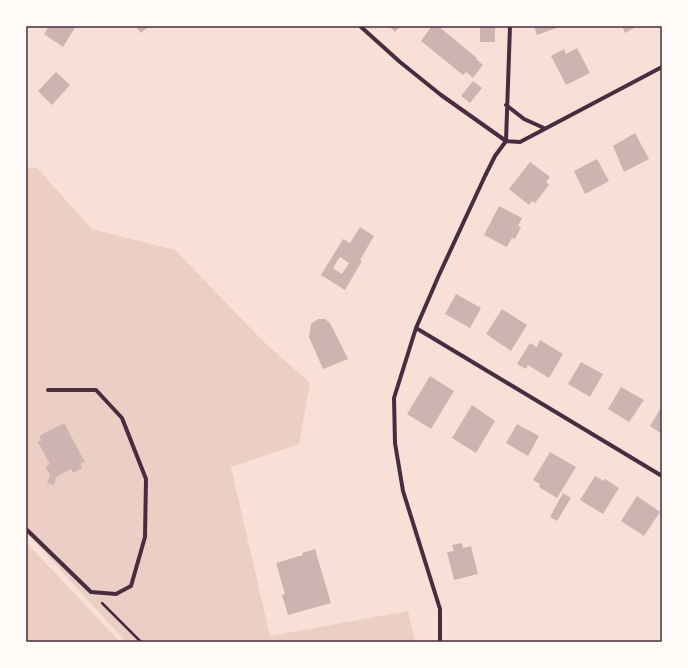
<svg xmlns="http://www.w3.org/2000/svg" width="688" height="668" viewBox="0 0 688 668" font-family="'Public Sans',sans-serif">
  <rect width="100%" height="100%" fill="#f7e1d7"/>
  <path fill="#ebcfc5" d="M 26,167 L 37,168 L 92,229 L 175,250 L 263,341 L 310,383 L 299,444 L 231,467 L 270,636 L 408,611 L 415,642 L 126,642 L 26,532 Z
    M 26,542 L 120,642 L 26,642 Z"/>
  <path fill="#ccb4b1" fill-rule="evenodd" d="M 49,26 L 76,26 L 63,47 L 44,34 Z
    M 135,26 L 149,26 L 141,33 Z
    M 389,26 L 401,26 L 395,32 Z
    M 432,26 L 438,26 L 477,58 L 476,59 L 483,65 L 473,78 L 466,72 L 463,75 L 421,41 Z
    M 480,26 L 495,26 L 495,42 L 480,42 Z
    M 534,26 L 562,26 L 537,35 Z
    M 622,26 L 638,26 L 625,33 Z
    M 577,48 L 590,73 L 566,85 L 551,56 L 564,49 L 566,54 Z
    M 56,72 L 70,85 L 52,105 L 38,91 Z
    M 473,81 L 482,88 L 470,103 L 461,96 Z
    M 635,133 L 649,159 L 624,172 L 613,146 Z
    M 597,159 L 609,181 L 585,194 L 574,171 Z
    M 530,162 L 550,177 L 546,182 L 549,185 L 535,203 L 532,201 L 529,205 L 509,189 Z
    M 499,206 L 522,218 L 518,226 L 521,227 L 515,239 L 512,238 L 507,247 L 484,235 Z
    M 360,227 L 374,236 L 360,260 L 362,261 L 345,290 L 321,275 L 343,239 L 350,243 ZM 340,257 L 349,263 L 342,274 L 333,268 Z
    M 456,294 L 481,308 L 470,328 L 445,314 Z
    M 502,309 L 527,325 L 511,351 L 486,334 Z
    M 318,319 L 325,319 L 330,323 L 348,359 L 323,369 L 309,337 L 311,324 Z
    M 540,340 L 563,354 L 549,378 L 528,365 L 526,369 L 517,364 L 530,343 L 537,347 Z
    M 581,362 L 603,374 L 590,397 L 568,384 Z
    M 430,376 L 454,391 L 431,429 L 407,414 Z
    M 621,387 L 644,400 L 629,422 L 608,409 Z
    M 472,405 L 495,421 L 476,453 L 452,438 Z
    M 662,406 L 662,434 L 650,426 Z
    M 64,423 L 85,462 L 80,464 L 82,468 L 73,473 L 71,469 L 56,477 L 54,485 L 47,483 L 50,475 L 45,467 L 50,464 L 38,442 L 41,440 L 39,436 Z
    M 517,424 L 539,436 L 528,456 L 506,443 Z
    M 550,452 L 576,467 L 557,498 L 539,487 L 540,484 L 533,480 Z
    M 595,476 L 604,481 L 605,479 L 619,488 L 603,514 L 580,500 Z
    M 563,493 L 571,498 L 557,521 L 550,517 Z
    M 637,496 L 660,512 L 644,536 L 621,521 Z
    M 462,543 L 463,548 L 471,546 L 478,574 L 454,580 L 447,552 L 454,551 L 452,545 Z
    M 315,549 L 331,603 L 288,615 L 282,595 L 285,594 L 276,563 L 303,555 L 302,553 Z"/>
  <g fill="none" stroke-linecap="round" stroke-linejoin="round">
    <path stroke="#4a2c40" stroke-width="2.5" d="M 102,603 L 141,642"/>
    <path stroke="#4a2c40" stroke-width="4" d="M 360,26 L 400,62 L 441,95 L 506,141
      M 506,105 L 524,119 L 544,128
      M 506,141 L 520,142 L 662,67
      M 506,141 L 510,26
      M 416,328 L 662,476
      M 26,529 L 91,592 L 116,594 L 131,586 L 145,537 L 146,479 L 122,418 L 96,390 L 48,390
      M 440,642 L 440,609 L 403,491 L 395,443 L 394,398 L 416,328 L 439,275 L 485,176 L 495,156 L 506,141"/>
  </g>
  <rect width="688" height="668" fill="none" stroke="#fffaf5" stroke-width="54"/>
  <rect x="27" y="27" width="634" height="614" fill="none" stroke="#4a2c40" stroke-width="1.5"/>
</svg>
